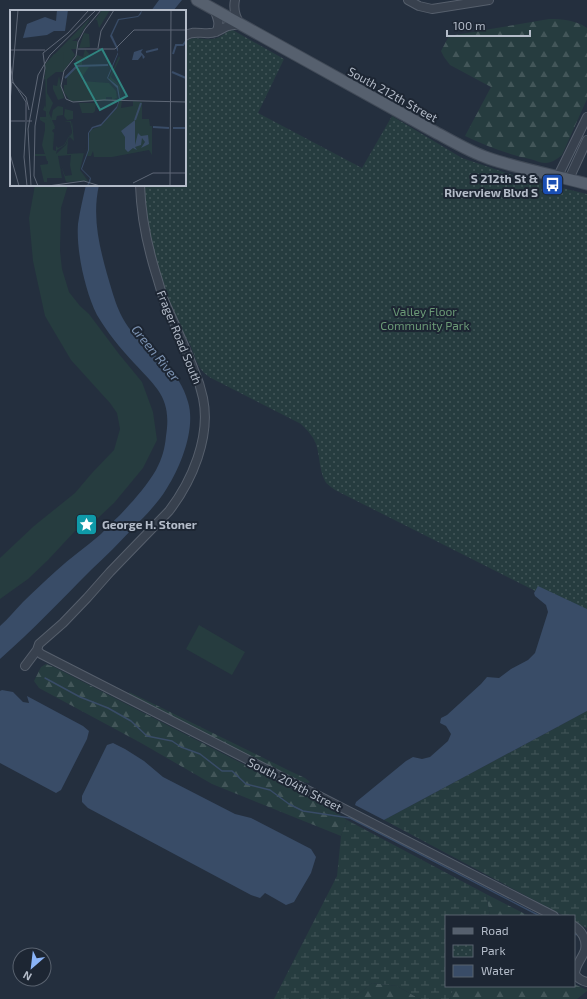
<svg xmlns="http://www.w3.org/2000/svg" width="587" height="999" viewBox="0 0 587 999" font-family="'Exo 2',sans-serif">
  <defs>
    <pattern id="forest-firs" width="22" height="20" patternUnits="userSpaceOnUse"><rect width="22" height="20" fill="#263c3f"/><path d="M5 1l3.5 6h-7zM16 11l3.5 6h-7z" fill="#435659"/></pattern>
    <pattern id="wetland-marsh" width="20" height="14" patternUnits="userSpaceOnUse"><rect width="20" height="14" fill="#263c3f"/><path d="M1 5h8M5 5V1M11 12h8M15 12V8" fill="none" stroke="#435659"/></pattern>
    <pattern id="park-dots" width="8" height="8" patternUnits="userSpaceOnUse"><rect width="8" height="8" fill="#263c3f"/><path d="M2 2h.1M6 6h.1" fill="none" stroke="#435659" stroke-width="1.8" stroke-linecap="round"/></pattern>
  </defs>
  <rect width="100%" height="100%" fill="#242f3e"/>
  <path fill="#263c3f" d="M 35,185 L 68,185 L 61,208 L 60,251 L 62,269 L 69,292 L 80,306 L 89,314 L 119,354 L 142,382 L 153,412 L 157,440 L 143,468 L 114,503 L 83,532 L 75,531 L 48,560 L 28,579 L 0,599 L 0,558 L 34,526 L 75,493 L 92,473 L 114,450 L 120,429 L 117,413 L 110,403 L 71,360 L 45,316 L 33,261 L 29,218 Z
    M 199,625 L 245,652 L 232,675 L 186,649 Z"/>
  <path fill="url(#forest-firs)" d="M 549,19 C 562,19 576,20 587,28 L 587,99 L 562,155 C 557,159 552,163 545,163 C 540,163 535,160 530,159 C 507,154 486,146 465,136 L 491,87 L 450,65 L 444,57 L 441,51 L 449,36 Z
    M 46,664 L 54,667 L 333,810 L 347,820 L 341,836 L 212,784 L 141,743 L 39,688 L 34,681 L 41,667 Z
    M 129,692 L 160,707 L 292,772 L 305,778 L 310,782 L 308,783 L 299,781 L 226,745 L 130,695 Z
    M 486,894 L 525,914 L 530,916 L 490,916 Z
    M 372,983 L 397,986 L 420,999 L 353,999 Z
    M 574,984 L 587,990 L 587,991 L 577,999 L 450,999 L 454,986 L 574,986 Z"/>
  <path fill="url(#wetland-marsh)" d="M 587,711 L 587,928 L 574,922 L 574,916 L 564,916 L 384,820 Z
    M 347,820 L 486,894 L 490,916 L 446,916 L 446,986 L 454,986 L 450,999 L 420,999 L 397,986 L 372,983 L 353,999 L 274,999 L 337,876 L 341,836 Z"/>
  <path fill="url(#park-dots)" d="M 231,29 L 284,59 L 258,113 L 362,168 L 392,116 L 462,158 L 521,178 L 587,194 L 587,617 L 335,490 C 332,487 327,485 325,481 C 319,470 320,456 316,444 C 313,436 307,430 301,424 L 211,378 C 206,375 201,371 198,364 C 192,353 192,341 181,333 L 153,260 L 142,185 L 185,185 L 185,45 L 189,39 C 198,37 204,40 211,39 C 219,39 225,33 231,29 Z"/>
  <path fill="#394c67" d="M 159,0 L 182,0 L 173,11 L 151,11 Z
    M 86,185 L 99,185 C 92,216 99,245 107,274 C 114,297 118,316 134,334 C 155,358 179,369 188,402 C 196,428 181,466 167,488 C 158,503 146,515 134,527 C 120,542 106,556 91,570 C 61,600 32,631 0,659 L 0,626 C 8,619 15,610 23,602 C 34,591 45,581 56,571 C 70,558 86,547 101,534 C 107,528 113,521 120,515 C 133,501 146,487 156,470 C 162,459 165,448 166,436 C 172,398 157,388 134,363 C 120,348 107,332 97,315 C 85,291 76,250 78,224 C 80,210 83,198 86,185 Z
    M 538,586 L 587,609 L 587,711 L 384,820 L 355,805 L 356,802 L 406,761 L 413,757 L 422,759 L 430,757 L 448,741 L 451,734 L 446,726 L 440,723 L 441,718 L 447,715 L 481,684 L 487,677 L 499,678 L 511,669 L 528,660 L 535,653 L 548,612 L 546,605 L 535,596 L 534,593 Z
    M 2,690 L 13,692 L 23,702 L 29,703 L 27,696 L 83,726 L 89,731 L 87,739 L 61,790 L 56,793 L 0,763 L 0,691 Z
    M 113,743 L 125,749 L 144,761 L 163,777 L 235,814 L 251,818 L 311,849 L 316,857 L 311,873 L 294,902 L 286,905 L 265,893 L 260,898 L 251,895 L 88,808 L 82,802 L 82,796 L 107,745 Z"/>
  <g fill="none" stroke-linecap="round" stroke-linejoin="round">
    <path stroke="#394c67" stroke-width="1.5" d="M 45,678 L 80,697 L 108,708 L 131,721 L 147,736 L 172,741 L 181,747 L 200,754 L 222,771 L 232,771 L 246,784 L 270,790 L 289,804 L 303,811 L 350,818 L 540,916
      M 574,934 L 578,935"/>
    <defs>
      <path id="minor" d="M 408,0 L 419,6 L 432,9 L 489,0
        M 214,9 C 217,17 221,24 216,32
        M 185,36 C 193,30 201,34 210,33 C 217,33 222,28 228,26 C 232,25 236,25 240,24 C 235,16 233,9 235,0
        M 558,176 L 587,117
        M 569,179 L 587,140
        M 37,650 L 41,654 L 554,916
        M 25,666 L 37,650 L 39,644 L 63,623 L 87,598 L 110,572 L 169,511 C 192,481 211,437 203,398 C 201,388 198,379 194,370 C 185,346 174,323 164,300 C 161,292 159,283 156,274 C 147,245 141,215 140,185
        M 574,926 C 582,931 587,940 585,950 C 582,959 575,965 575,974 C 578,979 582,981 587,982"/>
      <path id="major" d="M 197,0 L 435,132 C 452,141 470,152 488,158 C 520,169 554,175 587,184"/>
    </defs>
    <use href="#minor" stroke="#565f6c" stroke-width="10"/>
    <use href="#major" stroke="#414a57" stroke-width="13"/>
    <use href="#minor" stroke="#38414e" stroke-width="8"/>
    <use href="#major" stroke="#56606e" stroke-width="11"/>
  </g>
  <defs>
    <symbol id="bus-square" viewBox="-11 -11 22 22"><rect x="-9" y="-9" width="18" height="18" rx="4" fill="#1a4fb4" stroke="#1d2633"/><path d="M-5-6H5V4H4V6H2V4H-2V6H-4V4H-5ZM-3.5-4V0h7V-4ZM-3.5 1.2v1.5H-2V1.2ZM2 1.2v1.5H3.5V1.2Z" fill="#fff"/></symbol>
    <symbol id="sight-square" viewBox="-11 -11 22 22"><rect x="-9" y="-9" width="18" height="18" rx="4" fill="#0f9aa8" stroke="#1d2633"/><path d="M0-6L1.8-2.2L6-1.7L2.9 1.2L3.7 5.4L0 3.3L-3.7 5.4L-2.9 1.2L-6-1.7L-1.8-2.2Z" fill="#fff"/></symbol>
  </defs>
  <g fill-rule="evenodd">
    <use href="#bus-square" x="540" y="172" width="25" height="25"/>
    <use href="#sight-square" x="74" y="512" width="25" height="25"/>
  </g>
  <g text-anchor="middle" dominant-baseline="central" stroke-width="4" stroke-linejoin="round" paint-order="stroke">
    <g font-size="12" fill="#b4bcc9" stroke="#1d2633">
      <text transform="translate(393 94) rotate(29)">South 212th Street</text>
      <text transform="translate(180 337) rotate(68)">Frager Road South</text>
      <text transform="translate(295 784) rotate(27)">South 204th Street</text>
    </g>
    <g font-size="12" font-weight="bold" fill="#b4bcc9" stroke="#1d2633" text-anchor="end">
      <text x="538" y="178">S 212th St &amp;<tspan x="538" dy="14">Riverview Blvd S</tspan></text>
      <text x="102" y="524" text-anchor="start">George H. Stoner</text>
    </g>
    <g font-size="12" fill="#6b9a76" stroke="#1d2633">
      <text x="425" y="311">Valley Floor<tspan x="425" dy="14">Community Park</tspan></text>
    </g>
    <g font-size="13" font-style="italic" fill="#7c92b1" stroke="#1d2633">
      <text transform="translate(156 353) rotate(51)">Green River</text>
    </g>
  </g>
  <g transform="translate(10 10)">
    <rect width="176" height="176" fill="#242f3e"/>
    <path d="M 74,23 L 79,24 L 80,37 L 69,38 ZM 109,46 L 110,48 L 101,67 L 110,76 L 111,88 L 108,75 L 99,69 ZM 54,75 L 72,75 L 72,92 L 60,91 L 54,82 Z" fill="#263c3f"/>
    <path d="M 92,0 L 100,0 L 89,18 L 87,10 L 85,10 ZM 81,7 L 69,27 L 62,31 L 67,31 L 67,39 L 61,39 L 65,45 L 53,62 L 46,62 L 37,69 L 37,83 L 43,93 L 39,103 L 45,117 L 42,121 L 44,123 L 43,139 L 51,161 L 41,151 L 37,151 L 32,135 L 35,120 L 35,113 L 30,110 L 30,107 L 36,107 L 35,54 ZM 75,39 L 80,45 L 72,49 L 72,56 L 68,56 L 65,49 L 67,45 L 73,47 ZM 49,66 L 54,88 L 48,90 L 43,79 L 43,75 L 47,76 ZM 48,96 L 53,97 L 53,105 L 47,106 L 46,110 L 41,110 L 43,100 Z" fill="#263c3f"/>
    <path d="M 66,57 L 79,57 L 72,67 L 72,75 L 57,75 L 57,67 ZM 56,90 L 55,99 L 63,101 L 63,109 L 57,110 L 54,106 ZM 69,93 L 86,93 L 85,101 L 83,103 L 72,103 Z" fill="#263c3f"/>
    <path d="M 53,42 L 54,61 L 36,61 L 36,69 L 34,69 L 40,49 L 44,44 L 49,46 ZM 72,71 L 99,73 L 106,81 L 107,88 L 102,90 L 102,87 L 96,87 L 96,90 L 72,92 ZM 109,91 L 112,91 L 111,98 L 123,96 L 123,91 L 132,92 L 132,109 L 139,109 L 140,116 L 142,116 L 142,145 L 139,140 L 102,147 L 84,147 L 83,141 L 81,146 L 77,146 L 80,120 L 91,116 L 107,98 ZM 35,95 L 41,112 L 45,119 L 37,119 L 37,110 L 29,110 L 37,109 L 37,102 L 33,100 ZM 54,111 L 61,111 L 62,116 L 62,121 L 55,135 L 47,140 L 46,144 L 56,135 L 58,129 L 62,123 L 62,111 L 64,131 L 60,127 L 58,129 L 57,144 L 74,143 L 76,134 L 70,160 L 78,171 L 56,172 L 51,155 L 55,166 L 62,165 L 60,155 L 61,145 L 48,146 L 52,168 L 37,168 L 37,172 L 34,172 L 30,155 L 38,154 L 38,146 L 25,146 L 25,144 L 37,144 L 37,124 L 42,124 L 43,140 L 46,141 L 46,136 L 48,138 L 54,135 L 62,121 L 60,112 Z" fill="#263c3f"/>
    <path d="M 47,0 L 58,0 L 55,21 L 44,21 L 37,25 L 13,28 L 17,14 L 35,7 L 46,11 ZM 132,0 L 131,4 L 128,7 L 109,10 L 102,25 L 108,38 L 108,44 L 98,68 L 108,76 L 110,89 L 107,98 L 91,116 L 83,118 L 79,123 L 79,140 L 72,159 L 81,168 L 80,173 L 77,176 L 80,168 L 71,159 L 78,140 L 78,123 L 82,117 L 91,114 L 107,96 L 109,89 L 107,78 L 97,68 L 108,42 L 100,26 L 108,9 L 128,6 ZM 133,39 L 131,42 L 135,47 L 133,49 L 132,45 L 128,50 L 122,50 L 124,42 ZM 125,110 L 125,135 L 128,123 L 131,126 L 138,125 L 139,134 L 131,138 L 135,132 L 132,128 L 131,135 L 125,137 L 127,140 L 123,138 L 118,142 L 115,139 L 115,127 L 111,121 Z" fill="#394c67"/>
    <path fill="none" stroke="#394c67" stroke-width="2" d="M 136,42 L 148,39M 163,44 L 166,35 L 173,35 L 176,31M 67,56 L 98,55M 162,62 L 176,68M 55,68 L 66,57M 125,110 L 131,93M 143,117 L 159,118M 163,118 L 176,118"/>
    <path fill="none" stroke="#5e6776" stroke-width="1" d="M 91,0 L 75,19 L 68,32 L 66,46 L 54,61 L 51,76 L 56,89 L 63,92 L 94,90 L 176,92M 88,38 L 91,21 L 104,0M 68,39 L 105,39 L 124,20 L 176,20M 0,40 L 35,40M 0,52 L 3,72 L 16,92 L 16,110M 2,72 L 16,87 L 19,100M 0,92 L 8,0M 0,111 L 22,111M 16,112 L 14,147 L 17,176M 0,144 L 9,176M 123,173 L 143,163 L 176,163M 21,176 L 18,119 L 28,65 L 40,45 L 86,0M 28,176 L 24,166 L 25,116 L 35,58 L 33,43 L 58,23 L 79,0M 38,176 L 74,171 L 90,176M 160,176 L 161,0"/>
    <path fill="#308480" fill-opacity="0.15" stroke="#308480" stroke-width="2" d="M 92,39 L 117,86 L 90,100 L 65,54 Z"/>
    <rect width="176" height="176" fill="none" stroke="#b4bcc9" stroke-width="2"/>
  </g>
  <rect x="445" y="915" width="130" height="72" fill="#1d2633" stroke="#59626f"/>
  <rect x="453" y="928" width="20" height="6" fill="#56606e" stroke="#59626f"/>
  <text x="481" y="935" font-size="12" fill="#b4bcc9">Road</text>
  <rect x="453" y="945" width="20" height="12" fill="url(#park-dots)" stroke="#59626f"/>
  <text x="481" y="955" font-size="12" fill="#b4bcc9">Park</text>
  <rect x="453" y="965" width="20" height="12" fill="#394c67" stroke="#59626f"/>
  <text x="481" y="975" font-size="12" fill="#b4bcc9">Water</text>
  <g transform="translate(32 967) rotate(208)"><circle r="19" fill="#1d2633" stroke="#59626f"/>
  <path d="M0-3L7 15L0 10L-7 15Z" fill="#8ab4f8"/>
  <text y="-6" font-size="11" font-weight="bold" text-anchor="middle" fill="#b4bcc9">N</text>
  </g>
  <path d="M447 30v6h83v-6" fill="none" stroke="#b4bcc9" stroke-width="2"/>
  <text x="453" y="30" font-size="12" fill="#b4bcc9" stroke="#1d2633" stroke-width="3" paint-order="stroke">100 m</text>
</svg>
